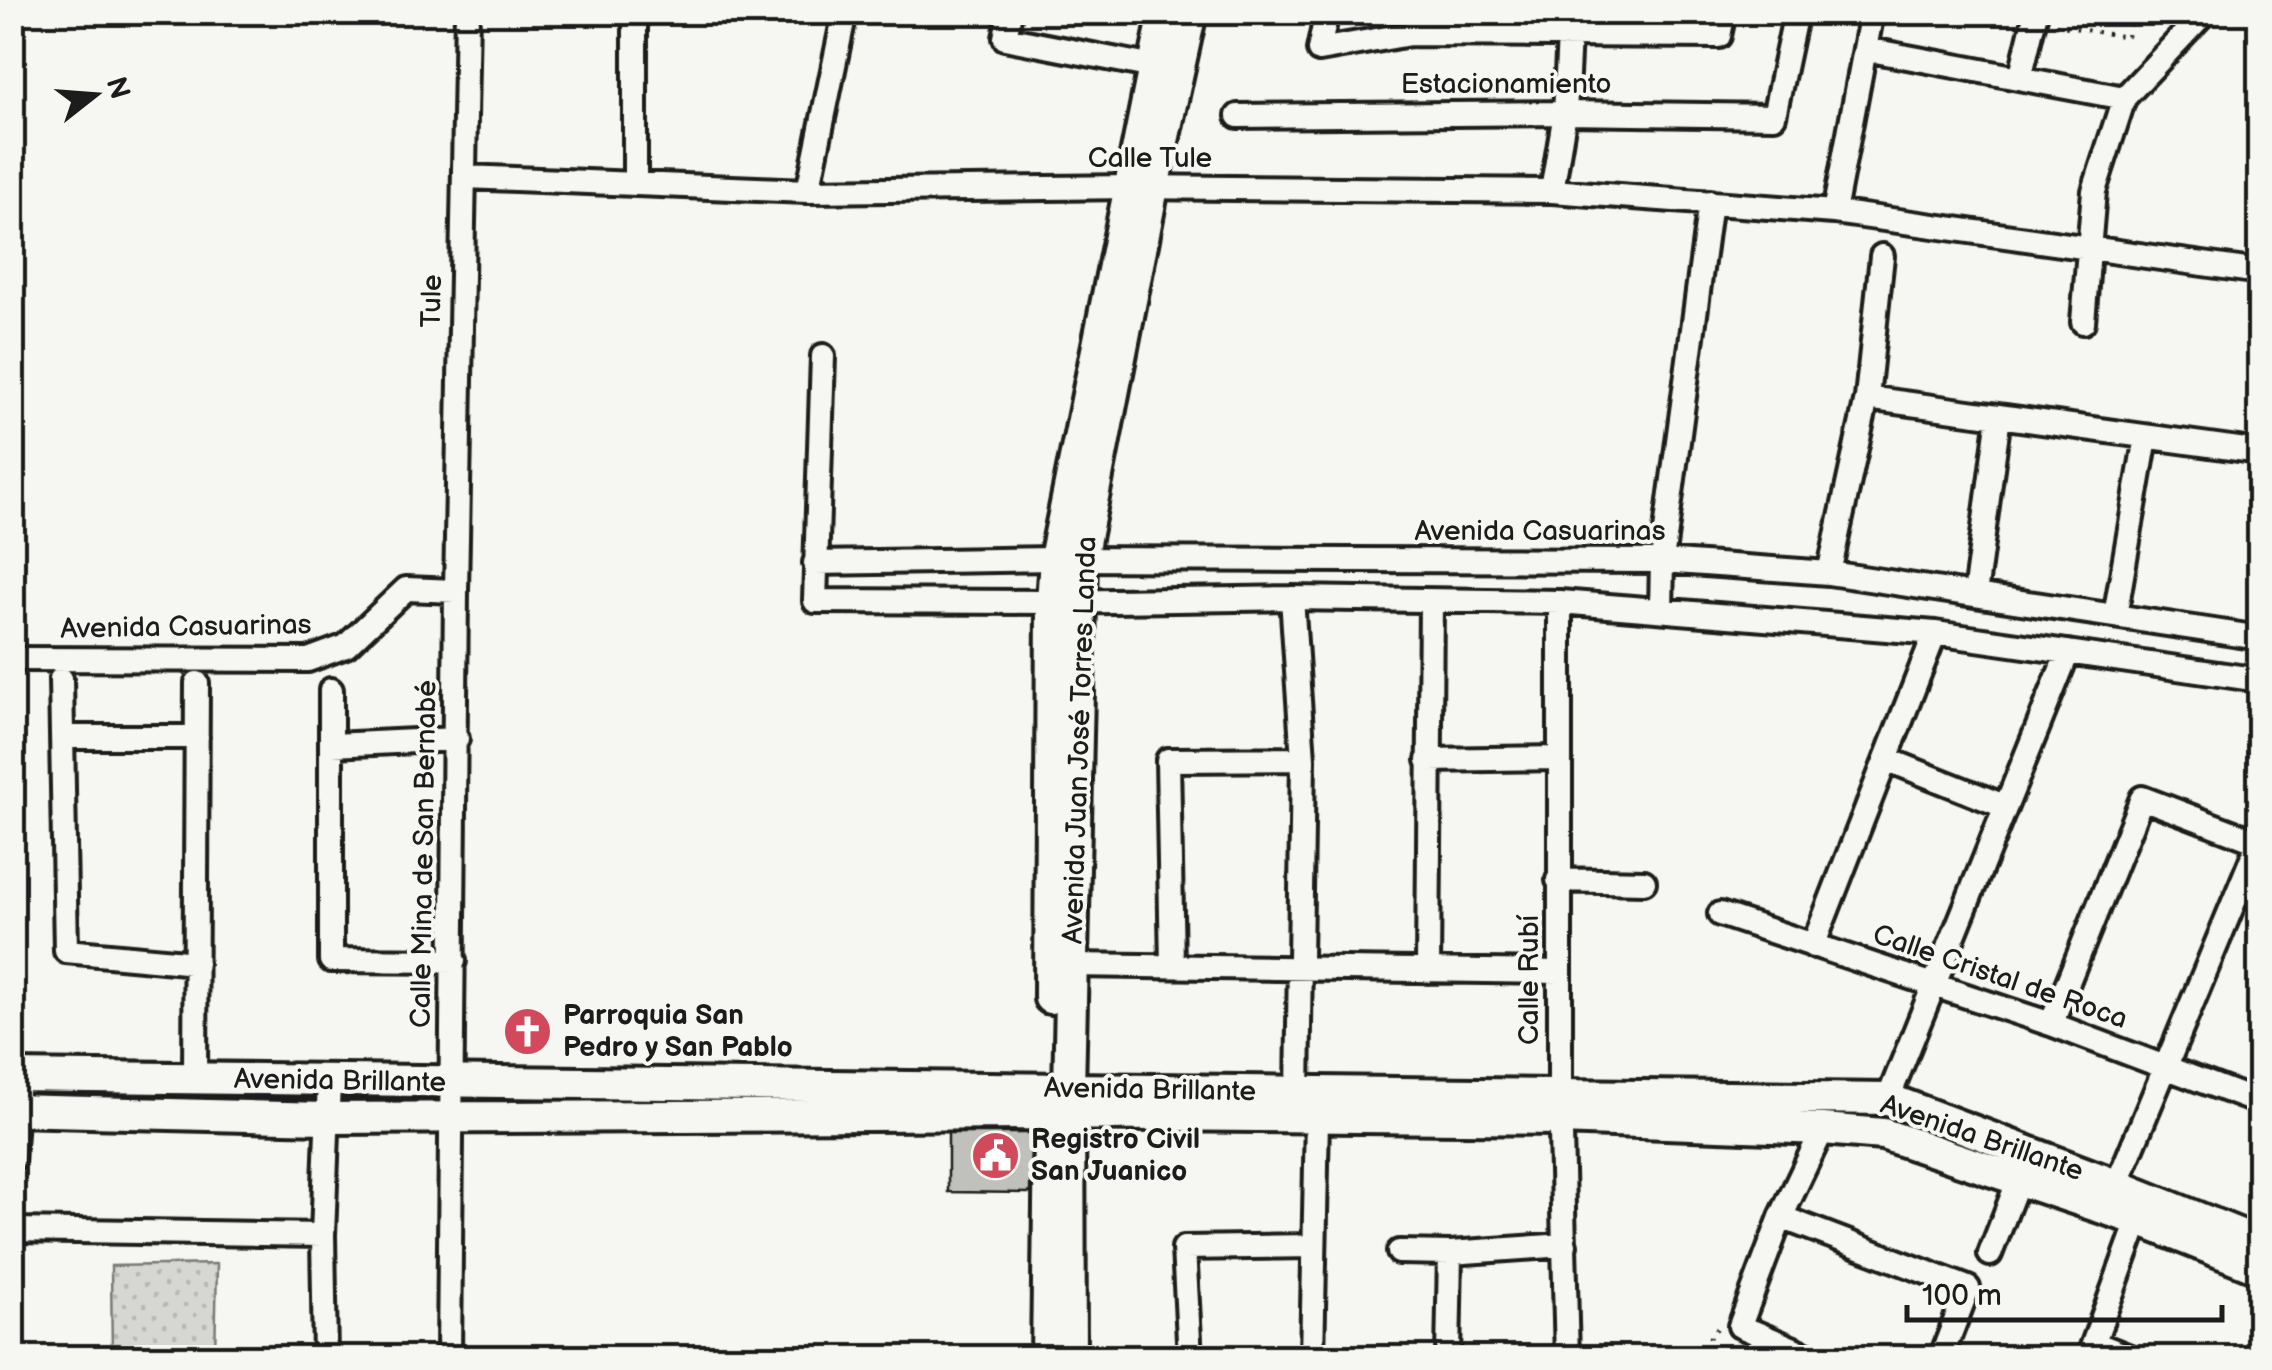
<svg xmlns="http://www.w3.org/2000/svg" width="2272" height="1370" viewBox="0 0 2272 1370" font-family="'Balsamiq Sans',sans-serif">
  <defs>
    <pattern id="grass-dots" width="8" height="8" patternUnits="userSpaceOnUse" patternTransform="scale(2.5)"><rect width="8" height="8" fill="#d6d6d2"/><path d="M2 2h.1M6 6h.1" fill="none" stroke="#b7b7b4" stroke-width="1.8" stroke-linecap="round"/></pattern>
  </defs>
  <rect width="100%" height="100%" fill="#f6f6f2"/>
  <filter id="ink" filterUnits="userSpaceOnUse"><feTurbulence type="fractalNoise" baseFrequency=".01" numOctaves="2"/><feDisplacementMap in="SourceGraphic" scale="20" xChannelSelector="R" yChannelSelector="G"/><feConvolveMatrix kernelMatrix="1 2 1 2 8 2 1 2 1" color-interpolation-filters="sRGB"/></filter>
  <g filter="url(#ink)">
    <path fill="url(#grass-dots)" stroke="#797977" stroke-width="2.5" d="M 217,1264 L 215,1357 L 112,1357 L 111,1266 Z"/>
    <path fill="#c0c0bd" stroke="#1c1c1c" stroke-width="2.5" d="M 948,1133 L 1031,1133 L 1030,1193 L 948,1192 Z"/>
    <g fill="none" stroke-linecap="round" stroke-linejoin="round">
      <defs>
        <path id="minor" d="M 1010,12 L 1005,38 L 1154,67
          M 1327,12 L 1319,50 L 1410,34 L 1719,36 L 1724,12
          M 1865,49 L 2124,98
          M 2020,78 L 2036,12
          M 1238,116 L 1565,113 L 1774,116 L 1796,12
          M 465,177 L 808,191 L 1131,187 L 1552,191 L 1834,212 L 2260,272
          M 635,184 L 635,12
          M 808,191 L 845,12
          M 1552,191 L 1565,113 L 1569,35 L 1573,12
          M 1834,212 L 1872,12
          M 2083,322 L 2094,191 L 2124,98 L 2205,12
          M 823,356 L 815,601 L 1052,602 L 1292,598 L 1560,602 L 1935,633 L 2260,680
          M 1867,398 L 2260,452
          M 815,563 L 1055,559 L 1662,561 L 1829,573 L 2260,638
          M 1829,573 L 1867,398 L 1882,256
          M 1975,595 L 1999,416
          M 1292,598 L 1303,759 L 1298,1093
          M 1560,602 L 1560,1096 L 1567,1358
          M 1661,610 L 1662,561 L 1710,202
          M 2115,616 L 2146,437
          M 12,659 L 308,660 L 346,646 L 406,589 L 456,591
          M 61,679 L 66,951 L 196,963
          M 331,690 L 331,960 L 454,961
          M 63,737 L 197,737
          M 332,745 L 457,739
          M 1886,759 L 2004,806
          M 1428,760 L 1558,758
          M 1558,880 L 1644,882
          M 1720,914 L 2051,1024 L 2260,1103
          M 1813,946 L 1935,633
          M 1071,965 L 1559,972
          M 1172,965 L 1168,760 L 1303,759
          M 1428,971 L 1431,602
          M 2051,1024 L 2142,798 L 2258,842
          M 195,1079 L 197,683
          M 1888,1099 L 2068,652
          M 12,1161 L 18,1076
          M 2112,1196 L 2260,839
          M 1781,1217 L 1968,1288 L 1941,1358
          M 12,1230 L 323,1235
          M 1399,1252 L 1450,1253 L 1565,1245
          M 1990,1254 L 2019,1179
          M 2094,1343 L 2132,1358
          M 325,1358 L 323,1235 L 329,1081
          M 449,1358 L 456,591 L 467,12
          M 1190,1358 L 1184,1248 L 1314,1246
          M 1312,1358 L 1317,1118
          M 1448,1358 L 1450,1253
          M 1815,1358 L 1740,1326 L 1781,1217 L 1823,1129
          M 2088,1358 L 2144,1205"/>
        <path id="major" d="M 1050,998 L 1052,602 L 1055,559 L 1165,12
          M 12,1076 L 1888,1099 L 2116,1185 L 2260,1243
          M 12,1110 L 325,1118 L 1050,1114 L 1560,1119 L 1823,1129 L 1883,1134 L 2139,1220 L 2260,1268
          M 1047,1358 L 1050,1129
          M 1070,1358 L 1069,1089 L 1081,559 L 1153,187 L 1191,12"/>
      </defs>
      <use href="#minor" stroke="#1c1c1c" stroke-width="30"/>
      <use href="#major" stroke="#1c1c1c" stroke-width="38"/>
      <path stroke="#1c1c1c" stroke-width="4" stroke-dasharray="2.5 8" stroke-linecap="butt" d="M 1976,12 L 2011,18
        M 2055,25 L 2127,37 L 2132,12
        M 1702,1358 L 1711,1334 L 1720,1326"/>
      <use href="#minor" stroke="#f6f6f2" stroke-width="22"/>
      <use href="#major" stroke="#f6f6f2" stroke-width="30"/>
    </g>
  </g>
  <defs>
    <symbol id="church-disc" viewBox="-11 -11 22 22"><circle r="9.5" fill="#d1495b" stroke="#f6f6f2"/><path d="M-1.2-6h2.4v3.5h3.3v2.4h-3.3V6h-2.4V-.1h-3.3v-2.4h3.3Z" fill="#fff"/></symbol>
    <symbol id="civic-disc" viewBox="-11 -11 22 22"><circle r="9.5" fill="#d1495b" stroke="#f6f6f2"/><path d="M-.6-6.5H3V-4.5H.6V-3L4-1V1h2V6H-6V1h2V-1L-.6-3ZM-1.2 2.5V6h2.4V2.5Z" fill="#fff"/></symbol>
  </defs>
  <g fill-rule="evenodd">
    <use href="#church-disc" x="500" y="1004" width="55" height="55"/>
    <use href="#civic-disc" x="968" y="1128" width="55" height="55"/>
  </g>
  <g text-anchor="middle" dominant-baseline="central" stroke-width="8" stroke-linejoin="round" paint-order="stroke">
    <g font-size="28" fill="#1c1c1c" stroke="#f6f6f2">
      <text x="1506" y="84">Estacionamiento</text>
      <text x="1150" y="158">Calle Tule</text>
      <text transform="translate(432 301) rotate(-89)">Tule</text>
      <text x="1540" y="531">Avenida Casuarinas</text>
      <text transform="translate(186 627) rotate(-1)">Avenida Casuarinas</text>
      <text transform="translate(1080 740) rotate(-88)">Avenida Juan José Torres Landa</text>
      <text transform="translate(424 854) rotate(-89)">Calle Mina de San Bernabé</text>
      <text transform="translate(2000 977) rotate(19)">Calle Cristal de Roca</text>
      <text transform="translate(1529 980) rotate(-90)">Calle Rubí</text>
      <text transform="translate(340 1081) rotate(1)">Avenida Brillante</text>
      <text transform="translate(1150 1090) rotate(1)">Avenida Brillante</text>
      <text transform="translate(1982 1138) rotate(19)">Avenida Brillante</text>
    </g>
    <g font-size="28" font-weight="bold" fill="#1c1c1c" stroke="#f6f6f2" text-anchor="start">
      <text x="563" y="1015">Parroquia San<tspan x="563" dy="32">Pedro y San Pablo</tspan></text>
      <text x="1031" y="1139">Registro Civil<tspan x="1031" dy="32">San Juanico</tspan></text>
    </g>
  </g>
  <rect width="2272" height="1370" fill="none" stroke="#f6f6f2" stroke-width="50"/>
  <rect x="25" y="25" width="2222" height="1320" fill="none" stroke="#1c1c1c" stroke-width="4" filter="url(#ink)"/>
  <g transform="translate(95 95) rotate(73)" stroke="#f6f6f2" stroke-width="8" paint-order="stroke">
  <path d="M0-8L18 38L0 25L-18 38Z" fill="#1c1c1c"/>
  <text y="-15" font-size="28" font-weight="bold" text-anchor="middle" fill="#1c1c1c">N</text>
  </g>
  <path d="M1907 1305v15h315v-15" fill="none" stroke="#1c1c1c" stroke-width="5"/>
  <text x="1922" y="1305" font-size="30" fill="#1c1c1c" stroke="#f6f6f2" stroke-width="8" paint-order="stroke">100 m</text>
</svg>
